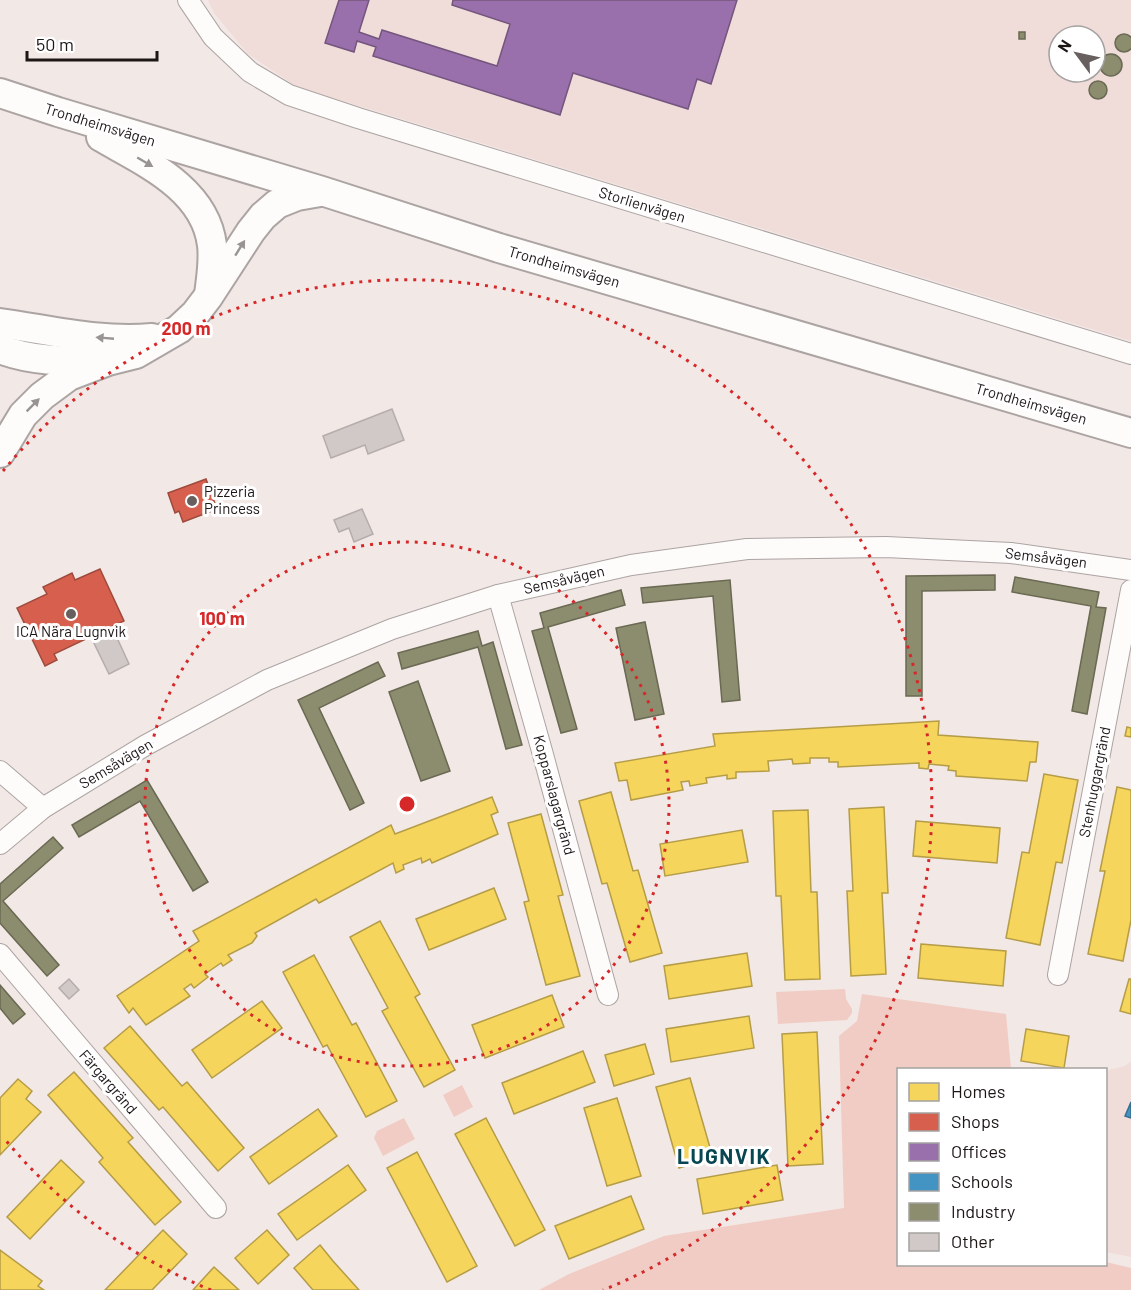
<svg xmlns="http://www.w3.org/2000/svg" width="1131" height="1290" font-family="Barlow,sans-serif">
<rect width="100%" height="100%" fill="#f2e8e6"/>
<g fill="#f0dcd9" fill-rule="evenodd">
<path d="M208 0H1131V341L297 87 248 54 214 13ZM1059 36H1095V72H1059Z"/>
<polygon points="1130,1062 1131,1063 1131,1257 1106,1252 1106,1075 1109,1070 1125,1066"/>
</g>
<g fill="#f1ccc4">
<polygon points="845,989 846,999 852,1009 852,1013 847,1020 778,1024 776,992"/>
<polygon points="862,994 1006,1014 1011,1069 898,1070 898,1264 1106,1264 1106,1262 1131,1268 1131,1290 539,1290 569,1274 664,1236 844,1208 839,1036 857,1021"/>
<polygon points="462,1085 473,1107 454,1117 443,1095"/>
<polygon points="404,1118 415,1139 383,1156 374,1138 377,1131"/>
</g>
<g fill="#f6d55c" stroke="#b59c47" stroke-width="1.5">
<polygon points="939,721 938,735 1038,742 1036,762 1030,762 1027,781 956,776 956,771 948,770 949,766 929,764 928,769 919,768 919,763 838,767 838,762 829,762 829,758 810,758 810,763 793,764 792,759 768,761 769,771 736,772 736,778 727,779 727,775 706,778 707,783 690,786 689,781 681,782 683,790 631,800 627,780 619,781 615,763 715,746 713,734"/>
<polygon points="1127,727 1131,728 1131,737 1125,736"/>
<polygon points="1044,774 1078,780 1062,863 1056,862 1040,945 1006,938 1022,852 1029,853"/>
<polygon points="1117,787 1131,790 1131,920 1123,961 1088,954 1105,871 1100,871"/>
<polygon points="611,792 633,871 638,870 662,953 630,962 607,883 602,884 579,801"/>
<polygon points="492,797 498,812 491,815 498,834 432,863 430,859 422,863 421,858 403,865 404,869 396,873 393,863 319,903 316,899 255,933 257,936 252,943 228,955 232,960 223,966 221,963 205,974 208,977 194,988 191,984 184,989 190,996 146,1025 133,1008 129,1013 117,996 199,941 193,931 391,825 395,834"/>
<polygon points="884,807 888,893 882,893 886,974 851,976 847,891 853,891 849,809"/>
<polygon points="808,810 811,892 817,892 820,979 785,980 781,896 776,896 773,811"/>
<polygon points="541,814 563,895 558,896 580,976 546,985 524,902 529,901 508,823"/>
<polygon points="916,821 1000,828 997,863 913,856"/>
<polygon points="742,830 748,862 665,876 660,844"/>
<polygon points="494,888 506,919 429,950 416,919"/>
<polygon points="380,921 420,994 415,997 455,1070 424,1087 382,1011 388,1008 350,937"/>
<polygon points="921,944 1006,951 1003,986 918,978"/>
<polygon points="747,953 752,986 669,999 664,966"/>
<polygon points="314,955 352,1025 356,1023 397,1101 366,1117 327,1045 323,1047 283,972"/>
<polygon points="1129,979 1131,979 1131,1014 1120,1011"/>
<polygon points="552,995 564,1027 485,1058 472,1025"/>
<polygon points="262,1001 282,1028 212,1078 192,1050"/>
<polygon points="749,1016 754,1048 671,1062 666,1029"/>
<polygon points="130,1026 182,1086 187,1082 244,1148 218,1171 163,1107 159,1110 104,1048"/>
<polygon points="1026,1029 1069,1036 1064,1068 1021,1061"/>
<polygon points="817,1032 823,1164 788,1166 782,1034"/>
<polygon points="645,1044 654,1074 614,1086 605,1055"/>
<polygon points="583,1051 595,1082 514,1114 502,1083"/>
<polygon points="74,1072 133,1138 128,1142 181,1202 155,1225 99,1162 103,1158 48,1095"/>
<polygon points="690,1078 713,1158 679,1168 656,1087"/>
<polygon points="18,1079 32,1091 26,1099 41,1112 0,1155 0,1098"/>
<polygon points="617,1098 641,1176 607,1186 584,1108"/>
<polygon points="318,1109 337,1136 269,1184 250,1157"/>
<polygon points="486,1118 545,1230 515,1246 455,1134"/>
<polygon points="417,1152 477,1266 447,1282 387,1168"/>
<polygon points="61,1160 84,1182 30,1239 7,1217"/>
<polygon points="348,1165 366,1190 297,1240 278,1214"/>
<polygon points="777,1165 783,1200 703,1214 697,1179"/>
<polygon points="631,1196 644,1229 569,1259 555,1226"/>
<polygon points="163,1230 187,1254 152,1290 105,1290"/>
<polygon points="267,1230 289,1255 258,1284 235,1258"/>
<polygon points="320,1245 333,1261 359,1290 313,1290 294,1268"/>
<polygon points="0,1250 42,1281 38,1286 44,1290 0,1290"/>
<polygon points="214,1267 239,1290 193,1290"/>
</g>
<g fill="#d6604d" stroke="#9e4a3c" stroke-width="1.5">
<polygon points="206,479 217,509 183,522 179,511 175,513 168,493"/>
<polygon points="100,569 124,621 54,654 57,660 45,666 17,608 47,594 43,587 72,573 75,580"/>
</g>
<polygon fill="#9970ab" stroke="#74557e" stroke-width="1.5" points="339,0 369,0 359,32 379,39 382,30 497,66 510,24 452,5 453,0 737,0 711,84 697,79 688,109 573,73 560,115 373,56 376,47 357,41 354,52 325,43"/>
<polygon fill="#4393c3" stroke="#376e8f" stroke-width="1.5" points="1131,1102 1131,1118 1125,1116"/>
<g fill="#8c8c6e" stroke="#6a6953" stroke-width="1.5">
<rect x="1019" y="32" width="6" height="7"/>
<circle cx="1124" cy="43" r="9"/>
<circle cx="1111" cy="65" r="11"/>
<circle cx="1098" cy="90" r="9"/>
<polygon points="995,575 995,590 922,591 922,696 906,696 906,576"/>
<polygon points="1015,577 1099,592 1096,607 1106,608 1087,714 1072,711 1091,606 1012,592"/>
<polygon points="730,580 740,700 722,702 713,596 643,603 641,588"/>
<polygon points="621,590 625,605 548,627 577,729 561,733 532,631 544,628 540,613"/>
<polygon points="645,622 664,714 635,720 616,628"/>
<polygon points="478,631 482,646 493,642 522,745 506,749 478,647 402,669 398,653"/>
<polygon points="378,662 385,676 319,708 364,803 350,810 298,700"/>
<polygon points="418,681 450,771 421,781 389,692"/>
<polygon points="147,780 208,882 193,891 140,801 79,837 72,825"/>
<polygon points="53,837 63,848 3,901 59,965 47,976 0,923 0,884"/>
<polygon points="0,985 25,1014 13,1024 0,1008"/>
</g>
<g fill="#d1c9c7" stroke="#b5adac" stroke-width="1.5">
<polygon points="392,409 404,440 368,454 365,445 331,458 323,436"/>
<polygon points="362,509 373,534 354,542 349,528 339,532 334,520"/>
<polygon points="112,627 129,664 109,674 91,637"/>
<polygon points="69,979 79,990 69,999 59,988"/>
</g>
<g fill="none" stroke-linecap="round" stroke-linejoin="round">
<defs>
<g id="street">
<polyline points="188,0 213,37 250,72 289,95 358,118 1131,354"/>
<polyline points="498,595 542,751 608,995"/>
<polyline points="0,771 43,808"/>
<polyline points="0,844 43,808 146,745 267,680 392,629 498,595 631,565 747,549 886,547 1011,553 1131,570"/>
<polyline points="0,954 216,1208"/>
<polyline points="1058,975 1131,590"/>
</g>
<g id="secondary">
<polyline points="0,93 58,112 322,191 499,248 1131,433"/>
<path d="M101 137C144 162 205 188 212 245 214 262 211 278 209 295"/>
<path d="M0 323C50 330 101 343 152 338"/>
<path d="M0 349C30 361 65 361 97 361"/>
<polyline points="0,453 23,415 42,396 69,376 108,361 136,354 179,329 195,314 208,297 251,231 263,216 277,204 297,196 320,192"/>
</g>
</defs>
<use href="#street" stroke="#aca4a3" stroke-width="22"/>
<use href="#secondary" stroke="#aca4a3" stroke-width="32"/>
<use href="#street" stroke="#fdfcfb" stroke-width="20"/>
<use href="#secondary" stroke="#fdfcfb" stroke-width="28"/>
</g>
<defs><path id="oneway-solid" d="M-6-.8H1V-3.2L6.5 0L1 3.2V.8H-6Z" transform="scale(1.5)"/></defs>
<g fill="#989494">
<use href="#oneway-solid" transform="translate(145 162) rotate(30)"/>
<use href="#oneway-solid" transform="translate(240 248) rotate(-58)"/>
<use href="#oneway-solid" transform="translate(105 338) rotate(-175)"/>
<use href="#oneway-solid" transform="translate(33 405) rotate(-45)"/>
</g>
<g fill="none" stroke="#d62828" stroke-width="3" stroke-dasharray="3 6">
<circle cx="407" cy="804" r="262"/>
<path d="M211 1290A524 524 0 0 1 3 1137M3 471A524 524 0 1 1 603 1290"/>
</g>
<g fill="#67605e" stroke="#fff" stroke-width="2">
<circle cx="192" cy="501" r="6"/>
<circle cx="71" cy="614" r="6"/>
</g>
<g text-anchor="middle" stroke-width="6" stroke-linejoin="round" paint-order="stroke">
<g font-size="15" fill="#1c1615" stroke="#fff">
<text transform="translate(100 125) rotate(17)" y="5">Trondheimsvägen</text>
<text transform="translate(642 205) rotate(17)" y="5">Storlienvägen</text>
<text transform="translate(564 267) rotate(16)" y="5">Trondheimsvägen</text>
<text transform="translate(1031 404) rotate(16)" y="5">Trondheimsvägen</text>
<text transform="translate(1046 558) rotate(7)" y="5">Semsåvägen</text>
<text transform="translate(564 580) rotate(-13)" y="5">Semsåvägen</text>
<text transform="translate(116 764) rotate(-31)" y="5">Semsåvägen</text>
<text transform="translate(1095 782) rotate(-79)" y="5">Stenhuggargränd</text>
<text transform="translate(554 795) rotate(75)" y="5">Kopparslagargränd</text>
<text transform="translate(108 1082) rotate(49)" y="5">Färgargränd</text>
</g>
<g font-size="15" fill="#1c1615" stroke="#fff" text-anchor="start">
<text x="204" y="497">Pizzeria<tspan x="204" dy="17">Princess</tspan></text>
<text x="71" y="637" text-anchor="middle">ICA Nära Lugnvik</text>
</g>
<g font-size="21" font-weight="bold" letter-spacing="1.5" fill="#084651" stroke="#fff">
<text x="724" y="1164">LUGNVIK</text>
</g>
</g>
<circle cx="407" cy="804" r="9" fill="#d62828" stroke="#fff" stroke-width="3"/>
<g font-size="18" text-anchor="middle" font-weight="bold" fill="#d62828" stroke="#fff" stroke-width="6" stroke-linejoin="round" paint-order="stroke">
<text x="186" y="335">200 m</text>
<text x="222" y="625">100 m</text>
</g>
<rect x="897" y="1068" width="210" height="198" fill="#ffffff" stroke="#a4a2a1" stroke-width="1.5"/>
<rect x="909" y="1083" width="30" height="18" fill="#f6d55c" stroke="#a4a2a1" stroke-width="1.5"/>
<text x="951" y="1098" font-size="18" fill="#1c1615">Homes</text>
<rect x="909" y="1113" width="30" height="18" fill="#d6604d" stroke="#a4a2a1" stroke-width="1.5"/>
<text x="951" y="1128" font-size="18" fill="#1c1615">Shops</text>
<rect x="909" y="1143" width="30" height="18" fill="#9970ab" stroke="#a4a2a1" stroke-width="1.5"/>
<text x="951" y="1158" font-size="18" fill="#1c1615">Offices</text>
<rect x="909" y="1173" width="30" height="18" fill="#4393c3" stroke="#a4a2a1" stroke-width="1.5"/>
<text x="951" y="1188" font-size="18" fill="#1c1615">Schools</text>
<rect x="909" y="1203" width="30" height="18" fill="#8c8c6e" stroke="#a4a2a1" stroke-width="1.5"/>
<text x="951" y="1218" font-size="18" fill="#1c1615">Industry</text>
<rect x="909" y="1233" width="30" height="18" fill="#d1c9c7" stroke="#a4a2a1" stroke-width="1.5"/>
<text x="951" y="1248" font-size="18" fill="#1c1615">Other</text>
<g transform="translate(1077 54) rotate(303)"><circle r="28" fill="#ffffff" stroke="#a4a2a1" stroke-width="1.5"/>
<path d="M0-4.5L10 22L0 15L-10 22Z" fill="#67605e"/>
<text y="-9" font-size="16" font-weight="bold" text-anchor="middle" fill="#1c1615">N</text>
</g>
<path d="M27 51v9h130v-9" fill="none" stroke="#1c1615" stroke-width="3"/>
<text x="36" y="51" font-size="18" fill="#1c1615" stroke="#ffffff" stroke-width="4.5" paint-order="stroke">50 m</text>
</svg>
